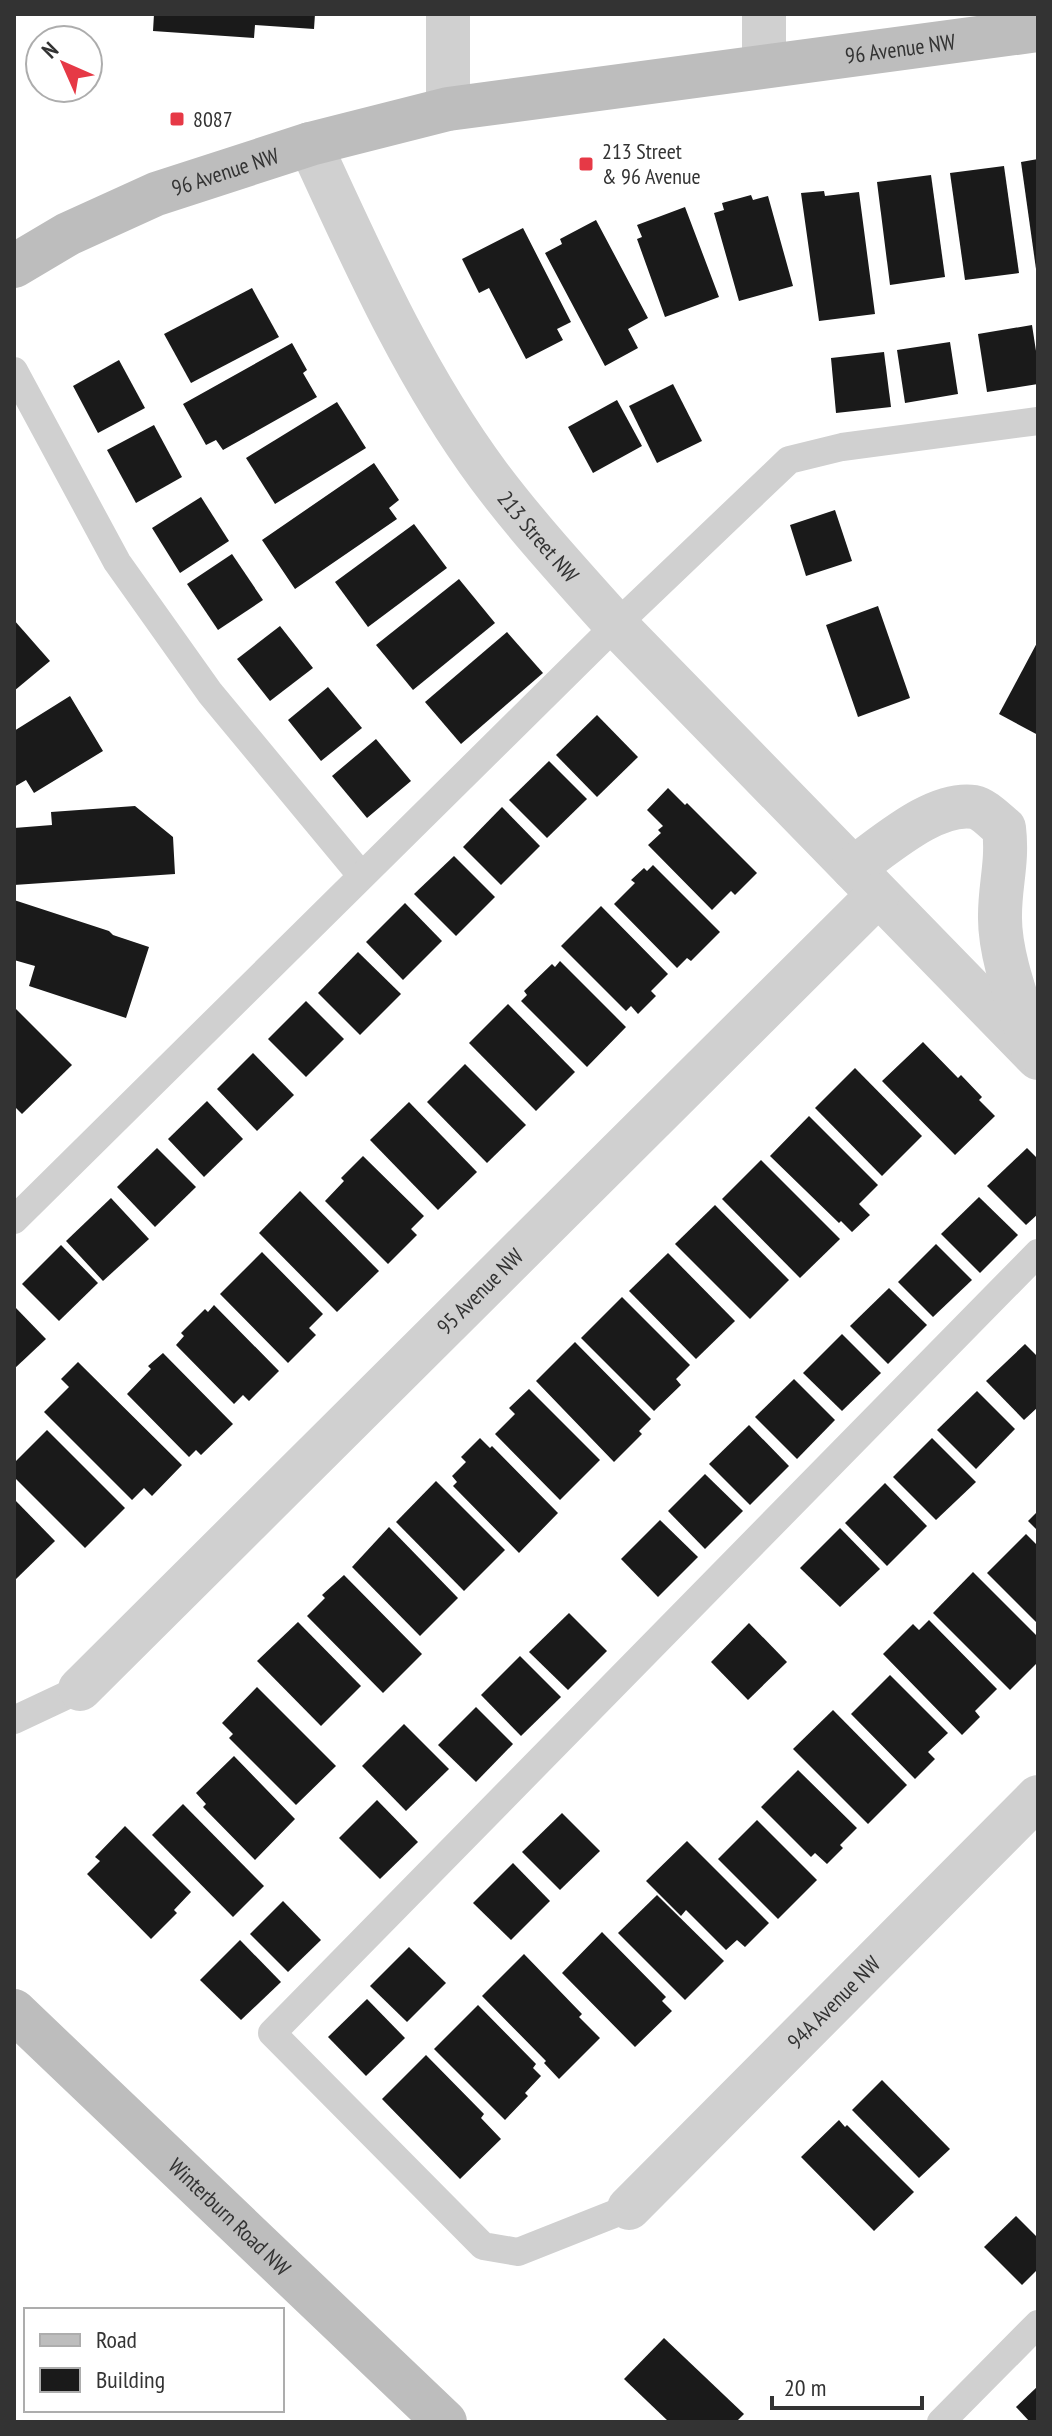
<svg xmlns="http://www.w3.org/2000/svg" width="1052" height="2436" font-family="'PT Sans Narrow',sans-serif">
<rect width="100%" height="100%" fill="#fff"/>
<g fill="#1a1a1a">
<polygon points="154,14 315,14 314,29 255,25 254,38 153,31"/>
<polygon points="1038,159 1038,269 1036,269 1021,162"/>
<polygon points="1004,166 1019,273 965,280 950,173"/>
<polygon points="931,175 945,277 890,285 877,182"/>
<polygon points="824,191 825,196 859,192 875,314 819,321 801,193"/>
<polygon points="751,195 753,200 768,196 793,286 739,301 714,213 724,210 722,203"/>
<polygon points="685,207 719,297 665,317 637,239 642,237 637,225"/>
<polygon points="596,220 648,318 628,329 638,348 605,366 545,253 562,244 560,239"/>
<polygon points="523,228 571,322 557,329 563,340 526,359 489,288 479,293 462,259"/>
<polygon points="252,288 279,337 191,383 164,334"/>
<polygon points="1032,325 1038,364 1038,384 987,392 978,334"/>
<polygon points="950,342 958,394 905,403 897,350"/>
<polygon points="292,343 307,370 303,373 317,397 223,450 216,440 206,445 183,404"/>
<polygon points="884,352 891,407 836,413 831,358"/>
<polygon points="119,360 145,408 98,433 73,386"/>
<polygon points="673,384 702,441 657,463 629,406"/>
<polygon points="617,400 642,446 593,473 568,427"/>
<polygon points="337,402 366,448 275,504 246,458"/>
<polygon points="154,425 182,477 136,503 107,450"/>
<polygon points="374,463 399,500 389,508 397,519 295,589 262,540"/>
<polygon points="201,497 229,541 180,573 152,528"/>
<polygon points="835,510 852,561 806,576 790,525"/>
<polygon points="414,524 447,568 368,627 335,582"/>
<polygon points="232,554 263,600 218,630 187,584"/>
<polygon points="459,579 495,623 413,690 376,645"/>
<polygon points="878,606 910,698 858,717 826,625"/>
<polygon points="14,620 50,661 14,691"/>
<polygon points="280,626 313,668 270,701 237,659"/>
<polygon points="507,632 543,673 461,744 425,702"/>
<polygon points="1038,641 1038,735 999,714"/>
<polygon points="328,687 362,728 321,761 288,720"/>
<polygon points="70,696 103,751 34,793 26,780 14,787 14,731"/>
<polygon points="597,715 638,757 597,797 556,755"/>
<polygon points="376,739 411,781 367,818 332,776"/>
<polygon points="549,761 587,799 547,838 509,800"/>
<polygon points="668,788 685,805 687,803 757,873 735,895 731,891 712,910 648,845 661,833 658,830 663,826 647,810"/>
<polygon points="135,806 173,837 175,874 14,885 14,828 52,825 51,812"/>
<polygon points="502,807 540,846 501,885 463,847"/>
<polygon points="454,856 495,897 456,936 414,894"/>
<polygon points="653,865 720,932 691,961 687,958 677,968 614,904 635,883 631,880 644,868 647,871"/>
<polygon points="14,900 109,931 113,935 149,947 126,1018 29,986 35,966 14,960"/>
<polygon points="405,903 442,941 403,980 366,942"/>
<polygon points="601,906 668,974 651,991 656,996 638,1014 631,1006 626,1011 561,946"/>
<polygon points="358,952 401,994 360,1035 318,993"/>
<polygon points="560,961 626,1027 587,1067 521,1001 527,995 524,991 552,964 555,967"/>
<polygon points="306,1001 344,1039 306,1077 268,1039"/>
<polygon points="508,1004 575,1072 536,1111 469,1043"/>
<polygon points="14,1007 72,1065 22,1114 14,1106"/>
<polygon points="923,1042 958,1078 961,1075 982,1097 979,1100 995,1116 955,1155 882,1081"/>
<polygon points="253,1053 294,1095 257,1131 217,1089"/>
<polygon points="465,1064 526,1125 487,1163 427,1102"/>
<polygon points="855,1068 922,1136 882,1176 815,1108"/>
<polygon points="207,1101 243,1139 204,1177 168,1139"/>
<polygon points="409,1102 477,1172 438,1210 370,1140"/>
<polygon points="809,1116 878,1185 859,1204 870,1215 852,1232 841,1221 839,1223 770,1156"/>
<polygon points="157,1148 196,1187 155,1227 117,1187"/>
<polygon points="1027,1148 1038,1159 1038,1214 1026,1225 987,1186"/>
<polygon points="363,1156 424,1216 411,1229 417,1235 388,1264 325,1201 344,1181 341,1178"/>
<polygon points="761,1160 840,1239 800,1278 722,1199"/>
<polygon points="300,1191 379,1271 337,1312 259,1233"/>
<polygon points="979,1197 1018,1235 980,1273 941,1234"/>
<polygon points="111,1198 149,1239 103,1281 66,1241"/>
<polygon points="715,1205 789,1280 750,1319 675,1244"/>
<polygon points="936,1244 972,1280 933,1317 898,1282"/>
<polygon points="61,1245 98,1283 59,1321 22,1284"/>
<polygon points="262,1252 323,1314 309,1328 316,1335 288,1363 220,1294"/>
<polygon points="668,1253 735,1321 696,1359 629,1291"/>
<polygon points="889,1288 927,1325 888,1364 850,1326"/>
<polygon points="622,1297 690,1365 676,1379 681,1385 654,1411 581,1338"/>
<polygon points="214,1305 279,1371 249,1401 243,1395 234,1404 176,1345 184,1336 181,1333 205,1309 208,1312"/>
<polygon points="14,1306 46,1339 14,1369"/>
<polygon points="842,1334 881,1373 842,1411 803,1373"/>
<polygon points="575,1342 651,1419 639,1431 642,1434 614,1462 536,1381"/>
<polygon points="1025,1344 1038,1357 1038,1407 1024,1420 986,1381"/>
<polygon points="163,1353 233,1424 201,1455 196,1450 189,1457 127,1394 151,1369 148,1366"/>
<polygon points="78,1362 182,1465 152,1496 144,1488 132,1500 44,1412 69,1387 61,1379"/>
<polygon points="794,1379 835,1420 797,1459 755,1417"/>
<polygon points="529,1389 600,1460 560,1500 495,1434 515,1414 509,1408"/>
<polygon points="977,1391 1015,1429 976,1469 937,1430"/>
<polygon points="749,1425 789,1466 750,1505 709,1464"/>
<polygon points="47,1430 125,1508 85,1548 14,1477 14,1463"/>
<polygon points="480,1438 490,1448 492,1446 558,1513 519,1553 453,1486 457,1482 452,1476 466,1462 461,1457"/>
<polygon points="932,1438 976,1482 936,1520 893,1477"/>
<polygon points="705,1474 743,1511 705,1549 668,1511"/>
<polygon points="436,1481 505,1550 464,1591 396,1522"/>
<polygon points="885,1483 927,1526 887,1566 845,1523"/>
<polygon points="14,1499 55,1541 14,1581"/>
<polygon points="1038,1511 1038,1531 1028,1521"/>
<polygon points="660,1520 698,1557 658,1597 621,1559"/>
<polygon points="389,1527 458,1598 420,1636 352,1567"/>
<polygon points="840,1528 880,1569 840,1607 800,1568"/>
<polygon points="1026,1534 1038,1546 1038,1624 987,1573"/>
<polygon points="973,1572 1038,1637 1038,1662 1010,1690 933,1613"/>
<polygon points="344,1575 422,1654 383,1693 307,1616 325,1598 322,1595"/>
<polygon points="569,1613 607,1651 568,1690 529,1652"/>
<polygon points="929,1620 997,1689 975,1711 980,1717 962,1735 883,1654 913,1624 919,1630"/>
<polygon points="298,1622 361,1686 321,1726 257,1661"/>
<polygon points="749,1623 787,1662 748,1700 711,1662"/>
<polygon points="520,1656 561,1697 521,1736 481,1695"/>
<polygon points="890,1675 948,1733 928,1752 935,1759 915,1779 851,1714"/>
<polygon points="257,1687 336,1766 296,1805 229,1738 233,1734 222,1723"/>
<polygon points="476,1707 513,1744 476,1782 438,1745"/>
<polygon points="833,1710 907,1785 868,1824 793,1749"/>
<polygon points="404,1724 449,1769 406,1811 362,1766"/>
<polygon points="234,1756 295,1819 255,1860 203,1807 206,1804 196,1793"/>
<polygon points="798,1770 857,1828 840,1845 843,1848 827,1864 815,1853 811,1857 761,1807"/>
<polygon points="377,1800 418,1842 380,1879 339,1838"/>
<polygon points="183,1804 264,1886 233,1917 152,1835"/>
<polygon points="562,1813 600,1851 560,1890 522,1852"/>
<polygon points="757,1820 817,1880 778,1919 718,1859"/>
<polygon points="125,1826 191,1892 174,1910 177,1913 151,1939 87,1874 100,1861 95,1857"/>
<polygon points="687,1841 769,1923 745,1947 737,1940 726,1950 686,1910 681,1916 646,1881"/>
<polygon points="513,1863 550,1901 511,1940 473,1903"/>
<polygon points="657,1895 724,1961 685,2000 618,1933"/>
<polygon points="283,1901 321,1940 288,1972 250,1934"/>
<polygon points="602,1932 666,1997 662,2001 672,2011 635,2047 562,1973"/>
<polygon points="240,1940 281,1982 241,2020 200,1980"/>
<polygon points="409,1947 446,1983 407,2022 370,1986"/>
<polygon points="524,1954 582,2014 579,2017 600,2038 559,2079 544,2063 546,2061 482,1996"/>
<polygon points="367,1999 405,2038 366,2076 328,2037"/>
<polygon points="478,2005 536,2064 533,2068 541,2076 525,2093 528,2096 505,2120 434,2049"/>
<polygon points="426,2055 484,2114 481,2118 501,2139 460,2179 382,2099"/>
<polygon points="882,2080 950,2149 919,2178 852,2110"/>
<polygon points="839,2120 845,2127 847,2125 914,2192 874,2231 801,2157"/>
<polygon points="1016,2216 1038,2238 1038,2269 1022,2285 984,2247"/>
<polygon points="664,2338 744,2414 736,2422 669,2422 624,2379"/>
<polygon points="1038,2386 1038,2422 1030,2422 1016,2407"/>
</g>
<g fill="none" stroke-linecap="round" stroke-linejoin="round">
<g stroke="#d0d0d0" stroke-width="28">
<polyline points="14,371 117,562 210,693 361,875"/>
<polyline points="14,1220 616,625 789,460 842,447 1038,421"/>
<polyline points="14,1720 80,1689"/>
<polyline points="629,2208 518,2252 483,2246 272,2033 1038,1253"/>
<polyline points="941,2422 1038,2324"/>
</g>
<g stroke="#d0d0d0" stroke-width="44">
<polyline points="448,14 448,109"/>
<polyline points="764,66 764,14"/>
<path id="s1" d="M310 144C362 257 414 375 489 476 528 528 573 577 616 625L1038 1058"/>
<path d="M853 868C885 846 934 801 974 807 984 809 996 822 1004 828 1008 862 1000 884 1000 915 999 957 1021 1010 1033 1049"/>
<path id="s2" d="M80 1689 878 895"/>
<path id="s3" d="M629 2208 1038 1797"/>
</g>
<g stroke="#bdbdbd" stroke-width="44">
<path id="s4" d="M14 266 68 234 156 194 310 144 448 109 1038 30"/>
<path id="s5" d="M14 2011 445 2422"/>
</g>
</g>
<g fill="#e63946" stroke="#fff" stroke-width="3">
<rect x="169" y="111" width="16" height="16" rx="4"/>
<rect x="578" y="156" width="16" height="16" rx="4"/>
</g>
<g text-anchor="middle" stroke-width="8" stroke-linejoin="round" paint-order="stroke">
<g font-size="22" fill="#333" stroke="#fff">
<text dy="8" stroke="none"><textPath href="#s4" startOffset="920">96 Avenue NW</textPath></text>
<text dy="8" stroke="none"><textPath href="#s4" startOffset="232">96 Avenue NW</textPath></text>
<text dy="8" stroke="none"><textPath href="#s1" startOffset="456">213 Street NW</textPath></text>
<text dy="8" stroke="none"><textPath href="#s2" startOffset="564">95 Avenue NW</textPath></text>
<text dy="8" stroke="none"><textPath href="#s3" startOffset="290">94A Avenue NW</textPath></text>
<text dy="8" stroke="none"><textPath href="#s5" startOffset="298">Winterburn Road NW</textPath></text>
</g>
<g font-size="22" fill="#333" stroke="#fff" text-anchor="start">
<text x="193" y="127">8087</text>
<text x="602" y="159">213 Street<tspan x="602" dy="25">&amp; 96 Avenue</tspan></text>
</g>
</g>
<rect width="1052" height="2436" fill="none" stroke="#333333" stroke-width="32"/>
<rect x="24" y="2308" width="260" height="104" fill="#ffffff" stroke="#adadad" stroke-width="2"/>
<rect x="40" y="2334" width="40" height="12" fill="#bdbdbd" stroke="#adadad" stroke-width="2"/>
<text x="96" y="2348" font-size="24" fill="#333333">Road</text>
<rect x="40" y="2368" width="40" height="24" fill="#1a1a1a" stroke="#adadad" stroke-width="2"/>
<text x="96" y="2388" font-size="24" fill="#333333">Building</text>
<g transform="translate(64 64) rotate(315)"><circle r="38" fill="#ffffff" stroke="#adadad" stroke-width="2"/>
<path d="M0-6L14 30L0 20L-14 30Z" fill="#e63946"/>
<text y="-12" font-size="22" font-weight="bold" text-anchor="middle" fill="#333333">N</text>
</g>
<path d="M772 2396v12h150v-12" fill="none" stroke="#333333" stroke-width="4"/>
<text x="784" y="2396" font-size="24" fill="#333333" stroke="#ffffff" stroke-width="6" paint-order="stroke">20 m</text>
</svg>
